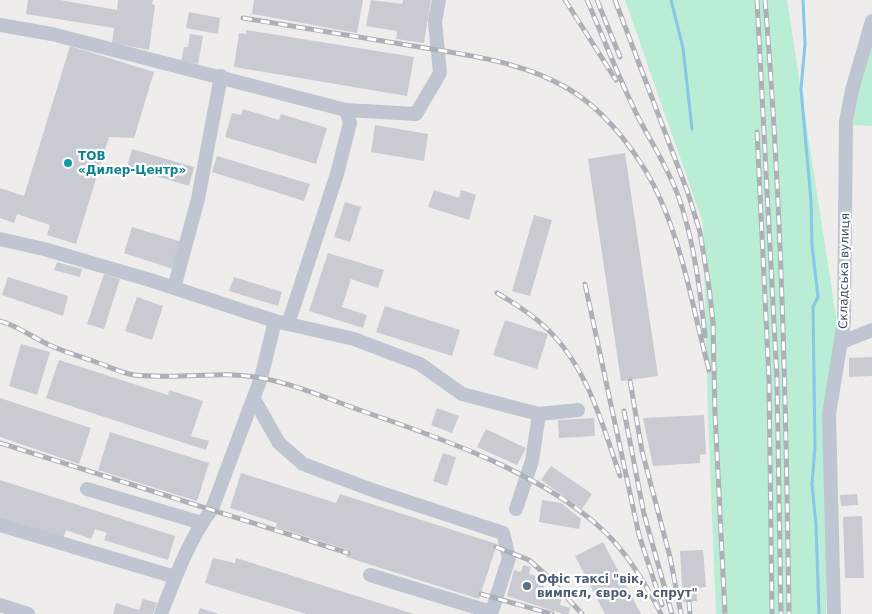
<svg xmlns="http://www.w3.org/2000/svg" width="872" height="614" font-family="'DejaVu Sans',sans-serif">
<rect width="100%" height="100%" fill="#efecec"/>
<g fill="#b9edd5">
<polygon points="625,0 787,0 840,342 828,414 826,614 716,614 708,414 703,223"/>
<polygon points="872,34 872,126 851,125 851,119"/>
</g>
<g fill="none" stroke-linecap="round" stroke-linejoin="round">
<g stroke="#86c7ea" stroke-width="3">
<polyline points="671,0 683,48 692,129"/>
<polyline points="803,0 805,44 801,89 811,201 812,245 818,297 813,307 815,447 812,484 816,525 819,614"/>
</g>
</g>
<g fill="#c9cad2">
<polygon points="28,0 60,0 117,10 118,0 153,0 152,4 155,5 149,50 112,43 114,28 26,14"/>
<polygon points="254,0 363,0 357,33 252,14"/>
<polygon points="371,0 402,4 403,0 431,0 424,43 396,39 397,31 366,26"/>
<polygon points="189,12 220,18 218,34 186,28"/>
<polygon points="246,30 414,57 407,96 234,67 239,33 246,34"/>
<polygon points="190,34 203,36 198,64 181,61 184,47 188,47"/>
<polygon points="70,46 154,72 134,138 109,137 76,244 47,235 50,225 17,214 14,223 0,218 0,188 24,196"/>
<polygon points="243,109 279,120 281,114 327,128 316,164 225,137 232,113 241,115"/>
<polygon points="375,125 428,134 424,161 371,152"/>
<polygon points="132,149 194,167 189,186 127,167"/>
<polygon points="625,153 658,376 621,381 588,159"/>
<polygon points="217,156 310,184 304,201 212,172"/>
<polygon points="434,190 459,198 461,190 476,195 469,220 428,207"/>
<polygon points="345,202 361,207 350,242 334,237"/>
<polygon points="534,215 552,220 530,296 512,291"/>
<polygon points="132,227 182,242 173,269 124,253"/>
<polygon points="328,253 384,270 378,288 351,279 342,307 367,315 363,328 309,311"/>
<polygon points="57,262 82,269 80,277 54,270"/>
<polygon points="104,274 120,279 104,329 87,324"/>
<polygon points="8,277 68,296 63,316 2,295"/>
<polygon points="234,277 282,292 278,306 229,291"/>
<polygon points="137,297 163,306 152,340 125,331"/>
<polygon points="385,306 460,330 452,356 376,332"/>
<polygon points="505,320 548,334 537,369 493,355"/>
<polygon points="21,344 50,352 37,395 9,386"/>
<polygon points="872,357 872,376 849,377 849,358"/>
<polygon points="59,360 168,395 169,390 203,401 191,436 209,441 206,450 46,398"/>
<polygon points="0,398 91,428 79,464 0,437"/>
<polygon points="437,408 459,416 452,433 431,425"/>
<polygon points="704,415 706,454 700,455 700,463 653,466 643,418"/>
<polygon points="594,418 595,436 559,438 558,420"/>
<polygon points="486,429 526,448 517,465 477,447"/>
<polygon points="110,432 209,463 197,501 98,470"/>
<polygon points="443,453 456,457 447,486 433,481"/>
<polygon points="551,466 592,494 582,509 541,480"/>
<polygon points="241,473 336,503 340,494 497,544 479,599 346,557 349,550 276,527 277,523 230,508"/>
<polygon points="0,480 175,536 168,560 104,540 107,533 95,529 91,539 66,530 63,539 0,519"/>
<polygon points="857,494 858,505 841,506 840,495"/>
<polygon points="542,500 561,503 581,519 579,529 539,522"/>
<polygon points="862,516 864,578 845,578 843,517"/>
<polygon points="603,542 641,614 605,614 575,556"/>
<polygon points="703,550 706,587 696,588 697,601 683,602 680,551"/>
<polygon points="213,558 235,563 236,558 414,614 306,614 205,583"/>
<polygon points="523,565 531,567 529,574 546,579 542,591 562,597 560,605 570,608 569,614 563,614 507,596 514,570 521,572"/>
<polygon points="143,599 157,603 153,614 113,614 116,603 139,610"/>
<polygon points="200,608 219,614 198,614"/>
</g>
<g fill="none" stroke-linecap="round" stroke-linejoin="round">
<g stroke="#bfc6d2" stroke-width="14">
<polyline points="0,25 52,34 346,110 350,123 337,174 288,324"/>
<polyline points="346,110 416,114 440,73 435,21 439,0"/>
<polyline points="0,239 44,249 150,280 275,321 354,339 420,364 462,394 539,414 578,410"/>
<polyline points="174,288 198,199 221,76"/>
<polyline points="842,342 872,330"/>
<polyline points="254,399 279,443 303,464 375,491 503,533 509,558 491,614"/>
<polyline points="87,489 202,523"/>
<polyline points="516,509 532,461 539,414"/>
<polyline points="0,525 175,577"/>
<polyline points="370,575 491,612"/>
<polyline points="0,605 28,614"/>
<path d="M161 614C175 578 189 539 212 509L261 378 275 321"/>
<polyline points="834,614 829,414 844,322 846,121 852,90 872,21"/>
</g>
<defs>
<g id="rail">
<polyline points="565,0 616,80"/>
<path d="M587 0C604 39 620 81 639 119 653 145 669 170 679 198 694 242 700 289 705 336"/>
<polyline points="597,0 620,57"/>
<polyline points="615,0 688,193 700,232 709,287 713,322 715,413 725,614"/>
<polyline points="757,0 777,380 781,614"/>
<path d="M765 0C782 204 786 409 789 614"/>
<path d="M243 18C297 27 352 36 407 45 460 54 519 60 567 88 607 111 644 160 662 203 685 256 694 314 709 370"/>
<polyline points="757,132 769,380 772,614"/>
<polyline points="585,284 639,535 662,605"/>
<path d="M497 293C514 303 530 313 544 326 587 365 602 423 620 476"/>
<path d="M0 321C17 326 31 336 47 344 62 351 78 356 93 361 105 365 117 371 129 374 137 376 146 376 155 376 190 378 226 371 261 378 296 384 335 402 368 413 446 440 546 475 606 533 629 556 647 586 661 614"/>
<polyline points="630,381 642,451 670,557 681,614"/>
<polyline points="624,411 644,514 672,614"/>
<polyline points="0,443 348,553"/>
<polyline points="496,547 529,560 545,574 582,614"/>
<polyline points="481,594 552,614"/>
<polyline points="689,602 690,614"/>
</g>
</defs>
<use href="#rail" stroke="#aeb0b7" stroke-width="5"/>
<use href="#rail" stroke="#fff" stroke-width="3" stroke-dasharray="9" stroke-linecap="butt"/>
</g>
<circle fill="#0f9aa8" stroke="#fff" stroke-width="2" cx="68" cy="163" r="5"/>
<circle fill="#5c6f8a" stroke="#fff" stroke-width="2" cx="527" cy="586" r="5"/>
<g text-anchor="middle" stroke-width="4.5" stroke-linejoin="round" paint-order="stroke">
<g font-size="12" font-weight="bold" fill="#0d838f" stroke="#fff" text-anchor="start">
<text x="78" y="160">ТОВ<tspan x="78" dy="14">«Дилер-Центр»</tspan></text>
</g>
<g font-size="12" fill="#454c59" stroke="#fff">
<text transform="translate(844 271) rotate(-89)" y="4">Складська вулиця</text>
</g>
<g font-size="12" font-weight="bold" fill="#4e5e75" stroke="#fff" text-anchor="start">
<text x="537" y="583">Офіс таксі "вік,<tspan x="537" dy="14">вимпєл, євро, а, спрут"</tspan></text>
</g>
</g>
</svg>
